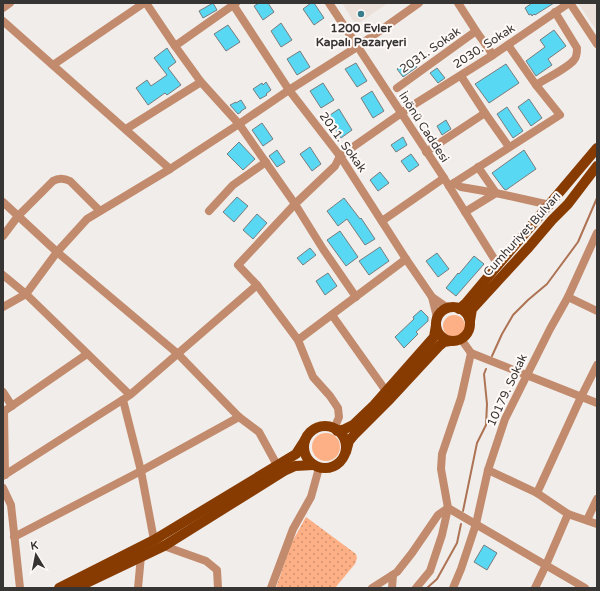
<svg xmlns="http://www.w3.org/2000/svg" width="600" height="591" font-family="'Varela Round',sans-serif">
<defs>
<pattern id="park-dots" width="8" height="8" patternUnits="userSpaceOnUse"><rect width="8" height="8" fill="#fdb086"/><path d="M2 2h.1M6 6h.1" fill="none" stroke="#ce906e" stroke-width="1.8" stroke-linecap="round"/></pattern>
</defs>
<rect width="100%" height="100%" fill="#f1edea"/>
<g fill="#ece0da">
<polygon points="342,3 388,3 356,25"/>
<polygon points="578,3 597,3 597,31"/>
</g>
<g fill="#fdb086">
<circle cx="454" cy="326" r="11"/>
<circle cx="326" cy="447" r="14"/>
</g>
<polygon fill="url(#park-dots)" points="306,517 356,554 357,558 355,564 335,588 276,588 291,544"/>
<g fill="none" stroke-linecap="round" stroke-linejoin="round">
<g stroke="#ad7354" stroke-width="2">
<polyline points="492,356 502,334 513,315 528,300 547,284 578,242 597,198"/>
<polyline points="463,511 477,443 486,425 487,404 484,374 486,369"/>
<polyline points="427,588 437,579 457,543 461,524"/>
</g>
</g>
<g fill="#59d8f3" stroke="#777c7d">
<polygon points="213,3 217,10 203,18 199,11"/>
<polygon points="259,3 268,3 274,12 263,20 254,6"/>
<polygon points="311,3 314,3 324,18 314,25 303,9"/>
<polygon points="532,3 554,3 535,15 534,14 532,16 531,14 529,15 525,8"/>
<polygon points="281,23 292,40 281,47 271,31"/>
<polygon points="228,25 240,42 226,51 214,34"/>
<polygon points="554,30 566,46 548,59 552,65 536,76 526,61 545,47 540,40"/>
<polygon points="167,48 176,62 168,68 181,85 167,95 165,93 148,105 136,88 147,80 151,86 167,75 154,58"/>
<polygon points="300,51 310,67 297,75 287,59"/>
<polygon points="412,59 417,67 403,77 397,69"/>
<polygon points="356,63 367,81 357,87 345,69"/>
<polygon points="506,64 519,83 489,103 475,84"/>
<polygon points="437,68 445,78 438,83 430,73"/>
<polygon points="266,82 271,90 266,94 267,95 260,99 253,89 262,83 263,85"/>
<polygon points="323,83 334,100 321,108 310,91"/>
<polygon points="372,91 384,111 373,118 361,98"/>
<polygon points="529,99 542,118 531,126 518,107"/>
<polygon points="241,100 246,108 241,111 241,112 238,114 230,105 236,102 236,103"/>
<polygon points="507,107 523,131 513,138 497,114"/>
<polygon points="339,109 352,130 341,138 327,117"/>
<polygon points="446,120 451,129 442,135 437,126"/>
<polygon points="262,123 273,139 263,146 252,130"/>
<polygon points="403,137 407,145 396,152 391,145"/>
<polygon points="239,142 255,159 243,170 227,154"/>
<polygon points="310,147 321,164 312,171 300,154"/>
<polygon points="277,150 285,162 277,167 269,156"/>
<polygon points="524,150 536,169 506,190 504,189 492,173"/>
<polygon points="411,154 419,165 409,172 401,161"/>
<polygon points="380,172 389,183 378,191 370,180"/>
<polygon points="237,197 248,206 234,222 223,212"/>
<polygon points="344,198 360,219 361,218 375,239 365,245 347,219 338,226 327,211"/>
<polygon points="257,214 267,223 253,239 243,230"/>
<polygon points="340,231 358,257 346,266 327,240"/>
<polygon points="380,247 389,261 369,275 359,261"/>
<polygon points="310,248 316,255 303,265 297,258"/>
<polygon points="437,253 449,269 438,277 426,261"/>
<polygon points="474,256 484,264 456,296 446,288 458,273 459,274"/>
<polygon points="328,273 337,286 325,295 316,281"/>
<polygon points="421,310 428,317 428,321 416,332 418,334 404,348 395,337 414,319 413,317"/>
<polygon points="484,545 497,553 487,570 474,562"/>
</g>
<g fill="none" stroke-linecap="round" stroke-linejoin="round">
<g stroke="#c28b6d" stroke-width="8">
<polyline points="146,3 175,46"/>
<polyline points="232,3 289,90 340,156 406,259 432,297 436,313 437,320"/>
<polyline points="236,3 175,46 201,82 239,124 295,204 323,249 356,297"/>
<polyline points="329,3 444,178 498,265"/>
<polyline points="458,3 476,31 493,55"/>
<polyline points="570,3 597,44"/>
<polyline points="3,8 10,3"/>
<polyline points="3,21 170,169"/>
<polyline points="53,65 144,3"/>
<polyline points="461,76 485,113 509,147"/>
<path d="M536 85C545 79 568 68 574 60 577 57 577 52 577 48L555 12"/>
<polyline points="397,88 476,31"/>
<polyline points="126,129 201,82"/>
<polyline points="426,152 485,113"/>
<polyline points="454,183 461,187 496,193 550,205"/>
<polyline points="449,186 560,115 536,85 508,45"/>
<polyline points="3,202 57,252 178,354 239,417 259,432 277,465"/>
<polyline points="209,211 233,185 266,162"/>
<polyline points="465,212 496,193 478,167"/>
<polyline points="382,221 444,178"/>
<path d="M3 236 18 216 53 181C58 178 64 178 70 181L100 211"/>
<polyline points="3,275 26,294 130,395 257,285"/>
<polyline points="432,297 445,306 454,308"/>
<polyline points="568,297 597,311"/>
<polyline points="3,307 26,294 57,252 87,219 170,169 239,124 289,90 357,47 419,3"/>
<polyline points="332,315 386,391"/>
<polyline points="461,339 471,353 597,403"/>
<polyline points="298,340 406,259"/>
<polyline points="471,353 461,398 442,454 441,469 448,508 585,588"/>
<polyline points="3,392 12,406"/>
<polyline points="123,400 141,471 154,540 164,546 206,561 217,570 218,588"/>
<polyline points="3,412 87,354"/>
<polyline points="4,412 5,475"/>
<polyline points="334,429 339,417 338,408 330,396 313,377 298,340 257,285 238,265 295,204 335,166 340,156 410,107 493,55 569,3"/>
<polyline points="488,470 537,493 568,514 597,524"/>
<polyline points="3,476 127,397"/>
<polyline points="3,488 11,505 20,588"/>
<polyline points="537,493 581,397 597,365"/>
<polyline points="587,520 597,499"/>
<polyline points="14,537 141,471 239,417"/>
<polyline points="138,588 141,556"/>
<polyline points="271,588 293,529 311,497 319,468"/>
<polyline points="372,588 397,572 412,553 438,515 448,508 442,535 430,571 416,588"/>
<polyline points="392,588 393,575"/>
<polyline points="453,588 461,569 476,524 488,470 505,419 550,329 568,297 597,233"/>
<polyline points="535,588 546,565 568,514"/>
</g>
<g stroke="#873b00" stroke-width="10">
<circle cx="453" cy="324" r="17"/>
<polyline points="459,309 466,303 498,265 597,148"/>
<polyline points="470,321 472,309 529,247 552,220 568,204 597,166"/>
<circle cx="325" cy="447" r="21"/>
<polyline points="337,431 345,429 353,425 374,405 434,337 436,325"/>
<polyline points="346,452 349,441 354,435 388,401 439,346 444,342 450,341"/>
<polyline points="59,588 154,540 296,454 305,440"/>
<polyline points="76,588 164,546 284,471 295,466 313,465"/>
</g>
</g>
<circle fill="#3a7e8d" stroke="#fffaf8" stroke-width="1.5" cx="361" cy="14" r="4"/>
<g text-anchor="middle" stroke-width="4" stroke-linejoin="round" paint-order="stroke">
<g font-size="12" font-weight="bold" fill="#373534" stroke="#fffaf8">
<text x="361" y="32">1200 Evler<tspan x="361" dy="14">Kapalı Pazaryeri</tspan></text>
</g>
<g font-size="12" fill="#373534" stroke="#fffaf8">
<text transform="translate(484 46) rotate(-33)" y="4">2030. Sokak</text>
<text transform="translate(430 50) rotate(-35)" y="4">2031. Sokak</text>
<text transform="translate(424 127) rotate(57)" y="4">İnönü Caddesi</text>
<text transform="translate(343 142) rotate(54)" y="4">2011. Sokak</text>
<text transform="translate(522 234) rotate(-48)" y="4">Cumhuriyet Bulvarı</text>
<text transform="translate(507 390) rotate(-65)" y="4">10179. Sokak</text>
</g>
</g>
<rect width="600" height="591" fill="none" stroke="#373534" stroke-width="8"/>
<g transform="translate(36 555) rotate(350)" stroke="#fffaf8" stroke-width="3" paint-order="stroke">
<path d="M0-3L7 15L0 10L-7 15Z" fill="#373534"/>
<text y="-6" font-size="11" font-weight="bold" text-anchor="middle" fill="#373534">K</text>
</g>
</svg>
